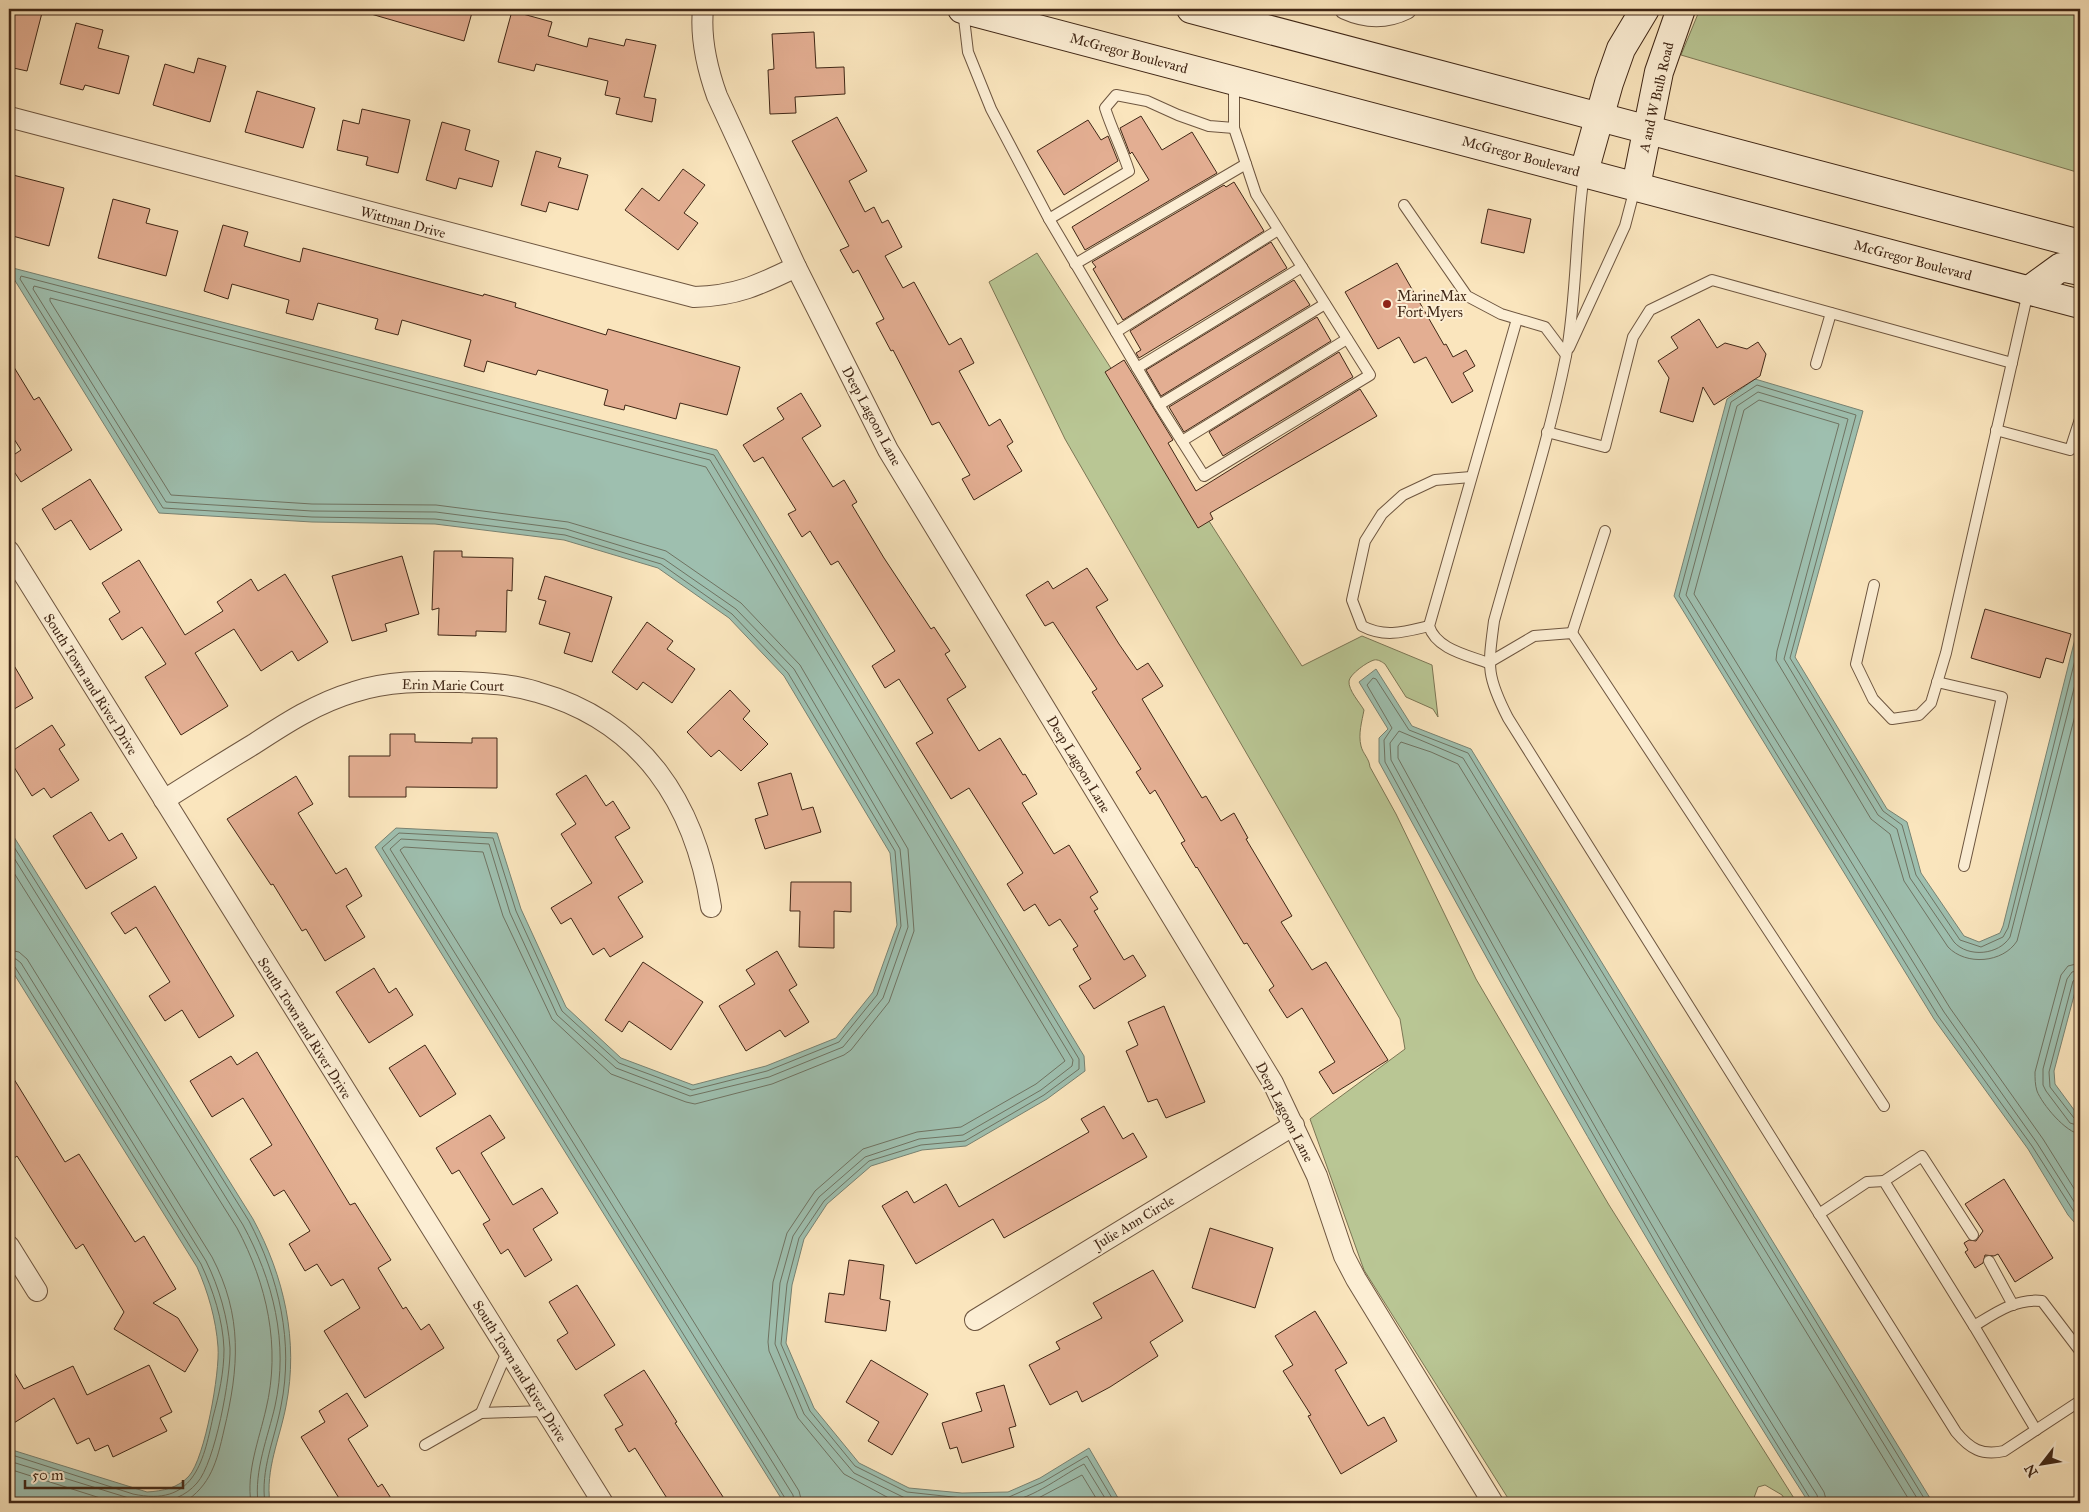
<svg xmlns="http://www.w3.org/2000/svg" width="2089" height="1512" font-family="'IM FELL Great Primer',serif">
<rect width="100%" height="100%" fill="#fae5bd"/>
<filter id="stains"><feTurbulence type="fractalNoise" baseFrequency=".004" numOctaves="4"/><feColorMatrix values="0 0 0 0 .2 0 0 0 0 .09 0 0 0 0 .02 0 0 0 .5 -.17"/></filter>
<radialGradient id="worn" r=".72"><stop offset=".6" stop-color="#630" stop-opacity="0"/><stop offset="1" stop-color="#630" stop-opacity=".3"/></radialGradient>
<g fill="#b9c694" stroke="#7c7655">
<polygon points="1700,9 2080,9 2080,173 1681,55"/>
<path d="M1037 253 1302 666 1362 636 1432 665 1438 717 1433 709 1406 697 1385 664C1382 662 1378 659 1374 660 1367 662 1350 674 1349 681 1348 690 1360 703 1364 710 1362 721 1358 734 1361 746 1363 754 1369 758 1370 767L1396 814 1476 979 1609 1205 1797 1503H1787L1782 1495 1765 1485 1758 1487 1752 1503H1511L1364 1270 1310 1119 1405 1049 1400 1019 1065 439 989 282Z"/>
</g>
<g fill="#9ebfaf" stroke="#788272">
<polygon points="9,267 717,450 1084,1056 1085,1071 1047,1099 966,1146 922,1150 871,1166 827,1204 804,1239 792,1285 786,1343 814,1408 859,1463 909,1488 962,1493 1008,1492 1040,1478 1089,1448 1121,1503 784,1503 375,847 396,828 497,833 521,909 566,1007 621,1058 693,1085 766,1066 836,1038 873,992 897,925 890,853 784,676 729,618 658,568 564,540 435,524 312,522 159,513 9,271"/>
<polygon points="1755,379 1863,411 1795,657 1887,809 1907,822 1921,873 1964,936 1979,942 2000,933 2003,926 2080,619 2080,973 2054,1071 2055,1084 2080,1118 2080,1229 2068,1215 2028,1149 1934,1019 1674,596 1727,399"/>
<path d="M1376 669 1412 726 1471 749 1933 1503H1809C1655 1263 1516 1013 1379 762V738L1388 729 1359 682Z"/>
<path d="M9 829 253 1219C284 1276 299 1341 286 1406 280 1438 265 1470 270 1503H9V1449L147 1492C163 1491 178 1488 189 1476 205 1458 220 1372 218 1347 216 1319 208 1292 197 1267L9 966Z"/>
</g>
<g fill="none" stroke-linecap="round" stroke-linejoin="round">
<g stroke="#6f7362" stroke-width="1">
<polyline points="2080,640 2008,928 2003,937 1981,947 1960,940 1916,875 1902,825 1883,811 1790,658 1856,415 1757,385 1731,402 1679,596 1938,1016 2032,1146 2080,1221"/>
<path d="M2080 665 2010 937C1999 955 1968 958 1954 942L1910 878 1897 829 1878 815 1784 659 1848 419 1758 392 1737 406 1686 595 1944 1012 2037 1143 2080 1211"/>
<path d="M2080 696 2017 941C2003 963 1966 966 1948 947L1904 881 1890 834 1871 819 1776 660 1777 651 1839 424 1759 400 1744 410 1694 594 1950 1008 2043 1139 2080 1198"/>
<path d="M9 839 249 1221C279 1278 294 1342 281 1406 275 1438 260 1470 265 1503"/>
<path d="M9 850 243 1225C273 1280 289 1343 275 1406 268 1437 254 1470 258 1503"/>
<path d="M9 865 237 1228C267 1284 281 1347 266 1409 259 1440 246 1472 251 1503"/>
<path d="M9 950 19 952 27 959 212 1257C243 1316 239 1368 224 1430 217 1461 211 1486 183 1503"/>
<path d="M9 958 16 959 21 963 206 1261C219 1287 228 1318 230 1348 231 1376 215 1463 197 1483 186 1496 170 1502 153 1503"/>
<path d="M2080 963 2068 966 2061 975 2035 1072C2035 1078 2035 1085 2037 1091 2042 1104 2066 1133 2080 1134"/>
<path d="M9 964 15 967 201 1264C213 1290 223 1320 224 1349 224 1372 219 1395 213 1417 203 1464 193 1507 133 1494L9 1454"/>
<polyline points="2080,970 2072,972 2067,979 2043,1069 2043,1085 2046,1091 2070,1123 2080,1126"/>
<polyline points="2080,977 2073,981 2049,1072 2050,1087 2074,1118 2080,1120"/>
<polyline points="9,1461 145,1503"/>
<polyline points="9,1469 116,1503"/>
<polyline points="788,1503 382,848 399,833 493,838 516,911 562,1011 619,1063 692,1090 767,1071 839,1042 877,995 901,926 895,851 788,673 732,614 661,564 565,535 435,519 312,517 163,508 20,279 21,276 714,455 1079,1059 1079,1069 1044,1095 965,1141 921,1145 869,1161 824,1201 799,1238 787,1284 781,1344 810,1411 855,1466 907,1492 962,1498 1009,1497 1043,1482 1087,1456 1115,1503"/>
<polyline points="794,1503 793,1495 390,849 401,839 489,844 510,913 557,1015 616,1068 690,1096 769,1077 843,1047 883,998 908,927 900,849 794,669 736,609 664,559 566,529 436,512 312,511 166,502 33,289 34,286 710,460 1073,1060 1072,1066 1041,1090 963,1135 919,1139 865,1157 819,1197 793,1236 780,1283 775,1344 804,1414 854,1473 905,1498 949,1503"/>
<polyline points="802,1503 799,1491 400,850 404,847 483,852 503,916 552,1019 611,1074 686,1102 695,1104 772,1084 844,1055 851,1050 889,1002 914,931 908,849 800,665 741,603 666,551 568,522 436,505 312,504 171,495 50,301 50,298 706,467 1065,1061 1036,1084 961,1127 917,1132 863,1149 815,1191 787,1233 773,1282 768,1342 769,1351 798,1418 844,1474 898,1503"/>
<path d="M998 1503C1030 1502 1057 1478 1084 1464L1108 1503"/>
<polyline points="1029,1503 1082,1475 1099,1503"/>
<polyline points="1813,1503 1706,1330 1504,980 1385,762 1384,740 1392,728 1367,685 1373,678 1376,679 1409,730 1468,753 1927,1503"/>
<path d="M1819 1503 1817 1495C1664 1257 1527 1008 1391 760L1390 743 1399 731 1463 758 1920 1503"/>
<path d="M1827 1503 1824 1492C1673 1253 1534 1006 1398 758V746L1401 742 1431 752 1458 764 1911 1503"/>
</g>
</g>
<g fill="#e3ae92" stroke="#402716">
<polygon points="12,9 43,9 27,71 9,67 9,21"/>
<polygon points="372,9 473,9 464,41 371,14"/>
<polygon points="512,11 552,22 548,36 587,47 589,38 624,46 626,39 656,45 644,97 656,99 652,122 616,114 620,98 605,95 608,81 536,64 534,71 498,62"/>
<polygon points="76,23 103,30 98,48 129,56 119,94 85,85 83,90 60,84"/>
<polygon points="814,32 816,68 844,67 845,94 795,97 796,113 770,114 768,70 774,69 772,34"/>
<polygon points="198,58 226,66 210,122 153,105 165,64 194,73"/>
<polygon points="257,91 315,108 303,148 245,132"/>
<polygon points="362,109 410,120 398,173 366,165 368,157 337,150 343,120 359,124"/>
<polygon points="1141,116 1162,150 1192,132 1217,173 1085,250 1072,227 1149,180 1132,152 1130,154 1120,128"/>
<polygon points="837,117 867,171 849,181 865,212 874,207 882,223 888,220 902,247 885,256 903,288 914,282 949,345 961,338 974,363 959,371 989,426 1000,419 1013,442 1007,446 1022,471 974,500 962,479 970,475 939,422 932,425 893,350 891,351 876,323 884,319 858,270 853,273 840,250 849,246 792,141"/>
<polygon points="1088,120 1101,140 1108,136 1118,161 1064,195 1037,151"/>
<polygon points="442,122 470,130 465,150 499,161 492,187 459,178 456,189 426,180"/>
<polygon points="536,151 561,158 558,167 588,175 578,210 549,202 546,212 521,205"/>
<polygon points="683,169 705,185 684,213 698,223 678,250 625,210 642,188 659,201"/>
<polygon points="9,174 64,188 49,246 9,235"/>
<polygon points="1234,182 1264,231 1123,320 1093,269 1096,267 1092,262 1224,185 1226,187"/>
<polygon points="113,199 150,209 146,223 178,231 166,276 98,258"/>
<polygon points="1488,209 1531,219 1524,253 1481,243"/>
<polygon points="223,225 248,232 244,246 300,262 303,248 483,296 484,294 516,303 515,307 606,335 608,329 740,367 727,415 680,403 676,419 625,405 624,410 604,405 608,390 538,370 536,375 487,361 484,372 464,366 471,340 402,320 398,335 375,329 378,319 318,303 313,320 286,313 289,300 232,284 228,299 204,291"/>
<polygon points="1271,242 1287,268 1139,358 1136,353 1141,350 1130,331"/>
<polygon points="1397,263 1444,345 1446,344 1453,357 1466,350 1475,366 1463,373 1473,391 1452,403 1426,357 1414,363 1399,337 1378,349 1345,292"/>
<polygon points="1294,280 1310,305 1161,396 1146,370"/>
<polygon points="1317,317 1331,341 1184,432 1169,407"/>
<polygon points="1699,319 1717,348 1725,343 1747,349 1758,342 1766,354 1760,376 1714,405 1703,387 1693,422 1660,412 1669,378 1658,361 1678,348 1671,337"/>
<polygon points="1339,352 1353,377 1223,456 1209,432"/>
<polygon points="9,359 34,400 39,397 72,450 21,482 9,464 9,458 21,450 9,431"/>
<polygon points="1124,360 1173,440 1168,443 1196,491 1360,389 1377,416 1210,513 1213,519 1198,528 1105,372"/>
<polygon points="801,393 821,426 802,438 833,487 844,480 857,502 852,505 884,558 931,629 934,627 950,651 945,654 966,687 947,699 979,751 1000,738 1023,775 1025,774 1037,794 1022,803 1054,854 1069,845 1098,892 1090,897 1098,909 1094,911 1124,960 1133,955 1146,976 1094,1009 1079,986 1091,979 1073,949 1078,946 1060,919 1049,926 1035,904 1024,911 1007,884 1023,873 969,788 951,799 916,743 933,733 899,679 885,688 872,666 895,651 838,561 831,565 810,531 802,537 788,514 796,510 763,457 754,462 743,445 784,419 777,408"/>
<polygon points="90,479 122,530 90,550 71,520 55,530 42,509"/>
<polygon points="434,551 462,551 462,557 513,558 512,591 507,590 506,632 476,631 476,636 438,635 439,608 432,610"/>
<polygon points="402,556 419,614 385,624 387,631 352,641 332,576"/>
<polygon points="139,560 185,635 223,611 217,602 251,579 258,591 285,574 328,642 298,661 292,651 261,671 234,629 195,653 228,706 181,735 145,677 166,664 142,627 122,640 109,619 120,612 102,583"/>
<polygon points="1087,568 1108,600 1096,607 1119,644 1137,670 1148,663 1163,686 1142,699 1202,798 1206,796 1221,821 1234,813 1248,838 1246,839 1292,916 1281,922 1312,970 1326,962 1388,1060 1333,1094 1319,1072 1335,1062 1302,1008 1287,1018 1269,990 1274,986 1247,943 1244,944 1197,867 1196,868 1181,843 1185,841 1155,790 1150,794 1136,772 1141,769 1092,692 1097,689 1053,622 1045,626 1026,595 1048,581 1053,589"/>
<polygon points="545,576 612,597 592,662 564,653 570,633 539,624 546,601 538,599"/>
<polygon points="1985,609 2071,634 2063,663 2046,658 2040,678 1971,658"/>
<polygon points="647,622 673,641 667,649 695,669 672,703 643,682 637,690 612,672"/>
<polygon points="9,657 33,698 9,712"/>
<polygon points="730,690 750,711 743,719 768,744 741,771 719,750 711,757 687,732"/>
<polygon points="52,725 65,745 59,749 79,780 51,798 44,788 32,796 9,759 9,753"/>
<polygon points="390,734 415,734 415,742 472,743 472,738 497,738 497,788 406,787 406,797 349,797 349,756 390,756"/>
<polygon points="791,773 802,810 813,807 821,832 765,849 755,819 768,815 758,783"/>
<polygon points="586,775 606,806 613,801 630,828 615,837 643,882 618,897 643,937 610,957 604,948 593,955 571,918 561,924 551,908 592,883 561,834 576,824 556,794"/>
<polygon points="296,776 313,804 298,813 336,874 346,868 362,896 346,906 365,937 325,961 306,929 302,931 273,884 271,885 227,819"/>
<polygon points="91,812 109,841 122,833 137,858 86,889 53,836"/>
<polygon points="791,882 851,882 851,912 834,911 834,948 799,947 800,911 790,911"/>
<polygon points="155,886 234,1016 199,1038 182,1010 165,1021 149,996 170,982 136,927 125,934 111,913"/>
<polygon points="777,951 797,985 789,990 809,1022 785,1037 780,1030 746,1051 719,1006 755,984 746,970"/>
<polygon points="643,962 703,1002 671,1050 629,1021 622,1032 605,1020"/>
<polygon points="374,968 389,993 396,988 413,1015 369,1043 336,992"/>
<polygon points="1164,1006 1205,1102 1166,1118 1157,1099 1148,1102 1126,1051 1138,1045 1128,1022"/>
<polygon points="425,1045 456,1094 420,1117 389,1068"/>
<polygon points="257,1052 350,1205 355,1203 391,1260 378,1268 403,1309 406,1307 421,1330 429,1324 444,1348 365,1398 324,1331 360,1308 343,1279 331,1286 317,1264 305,1271 289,1244 310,1231 284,1190 274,1196 250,1159 272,1145 243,1098 212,1117 190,1081 231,1056 237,1065"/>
<polygon points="9,1071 65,1162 79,1154 135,1242 144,1236 176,1289 153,1303 178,1318 198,1350 185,1372 114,1329 124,1312 83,1244 76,1249 17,1156 9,1162"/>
<polygon points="1104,1106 1123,1139 1133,1133 1147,1157 1004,1238 993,1219 916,1264 882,1206 907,1191 914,1203 946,1184 959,1207 1089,1132 1081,1119"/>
<polygon points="490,1115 505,1138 481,1153 513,1205 542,1188 558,1213 533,1229 552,1260 525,1277 508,1249 501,1254 483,1224 490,1220 459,1170 452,1174 436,1148"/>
<polygon points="2004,1179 2053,1258 2015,1282 1998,1254 1994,1256 1985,1255 1983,1263 1975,1268 1965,1252 1968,1250 1964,1243 1969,1240 1976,1241 1983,1231 1965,1204"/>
<polygon points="1210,1228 1273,1248 1255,1308 1192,1288"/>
<polygon points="849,1260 884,1265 880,1299 890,1301 886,1331 825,1322 829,1293 844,1295"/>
<polygon points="1153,1270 1183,1321 1150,1342 1158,1356 1110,1387 1082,1402 1077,1391 1050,1405 1029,1365 1060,1349 1056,1342 1102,1318 1093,1303"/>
<polygon points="577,1285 615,1345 576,1370 557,1340 568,1333 549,1302"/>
<polygon points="1315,1311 1347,1363 1335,1370 1368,1426 1384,1417 1397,1441 1341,1474 1308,1416 1311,1415 1283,1371 1293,1365 1275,1336"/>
<polygon points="871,1360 928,1394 892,1455 868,1441 879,1422 846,1402"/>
<polygon points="9,1364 24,1389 73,1366 87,1395 149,1365 172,1412 160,1418 167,1431 113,1457 108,1445 95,1451 89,1438 77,1444 54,1398 9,1426"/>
<polygon points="644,1370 677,1422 675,1423 727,1503 670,1503 635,1448 629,1452 615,1429 623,1425 604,1395"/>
<polygon points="1004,1385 1016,1426 1009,1428 1014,1447 962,1463 957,1447 950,1449 942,1423 982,1411 976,1393"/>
<polygon points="347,1393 368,1426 348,1439 378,1487 382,1484 394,1503 342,1503 301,1437 325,1422 319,1411"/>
</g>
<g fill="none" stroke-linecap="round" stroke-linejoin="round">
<defs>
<g id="lane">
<polyline points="963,10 968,52 991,109 1049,219 1159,405 1204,476 1370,375 1256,194 1234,128 1234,83"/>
<path d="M1584 174C1575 234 1577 296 1566 356 1548 445 1518 534 1494 621 1488 667 1486 675 1508 718L1956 1432C1970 1449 1982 1456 2004 1451L2080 1401"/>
<polyline points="1404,205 1467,296 1501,314 1545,327 1566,355"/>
<path d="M1049 219 1129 171C1122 149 1112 130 1105 108L1116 95 1147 101 1178 115 1209 126 1234 128"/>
<polyline points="1075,264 1246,164"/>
<path d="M1517 319 1429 626C1436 649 1467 655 1488 663L1534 636 1572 633 1884 1106"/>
<polyline points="1116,332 1278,230"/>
<polyline points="1569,348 1625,226 1635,188"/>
<polyline points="1816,364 1831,313"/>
<polyline points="1137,368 1302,267"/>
<polyline points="1159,405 1325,304"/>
<polyline points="1996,430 2070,450 2080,419"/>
<polyline points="1547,432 1605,447 1633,337 1650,310 1712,280 2012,363"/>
<polyline points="1182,441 1347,339"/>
<polyline points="1874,585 1856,664 1873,699 1892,719 1919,715 1931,703 1946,653 2028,292"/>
<path d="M1429 626C1404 632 1385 638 1362 626L1352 600 1365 541 1382 514 1403 495 1435 480 1471 477"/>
<polyline points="1572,633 1605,531"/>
<polyline points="1937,682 2002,697 1964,866"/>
<polyline points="1884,1181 1922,1156 1973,1235"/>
<path d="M1819 1214 1867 1182 1884 1181 1974 1326C1995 1313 2016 1298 2042 1301L2080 1351"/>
<polyline points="1989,1261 2013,1305"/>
<polyline points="1974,1326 2036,1430"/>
<polyline points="481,1413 507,1352"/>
<polyline points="425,1445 481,1413 544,1411"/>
</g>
<g id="street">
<path d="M703 9C700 39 707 68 717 96L796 267 888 450 1273 1083 1317 1176 1344 1256 1356 1279 1493 1503"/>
<path d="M1345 9C1365 18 1386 19 1406 9"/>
<path d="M9 117 694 297C736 296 759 285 796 267"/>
<polyline points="9,551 603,1503"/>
<path d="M164 800C194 781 224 762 254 744 286 723 317 703 354 692 387 681 424 681 459 682 485 683 512 684 537 692 643 722 695 804 711 907"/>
<polyline points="9,1246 37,1291"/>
<polyline points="975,1320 1294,1125"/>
</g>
<g id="secondary">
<polyline points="962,9 2080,304"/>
<polyline points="1191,9 2080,244"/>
<polyline points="1584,172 1609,83 1621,49 1645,9"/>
<polyline points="1636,186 1659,72 1681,9"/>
<polyline points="2028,291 2061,267 2080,271"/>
</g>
</defs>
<use href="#lane" stroke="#6e5640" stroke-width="12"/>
<use href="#street" stroke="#6e5640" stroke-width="22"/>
<use href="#secondary" stroke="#402716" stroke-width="30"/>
<use href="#lane" stroke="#fceed4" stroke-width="10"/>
<use href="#street" stroke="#fceed4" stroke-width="20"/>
<use href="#secondary" stroke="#fceed4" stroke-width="28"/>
</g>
<circle fill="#8f2418" stroke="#fceed4" stroke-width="2" cx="1387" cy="304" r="5"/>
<g text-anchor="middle" stroke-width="4" stroke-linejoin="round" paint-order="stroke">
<g font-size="14" fill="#402716" stroke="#fceed4">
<text transform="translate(1129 53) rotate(15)" y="5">McGregor Boulevard</text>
<text transform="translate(1656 97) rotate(-77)" y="5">A and W Bulb Road</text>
<text transform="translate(1521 156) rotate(15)" y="5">McGregor Boulevard</text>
<text transform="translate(403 222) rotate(15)" y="5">Wittman Drive</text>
<text transform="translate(1913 260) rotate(15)" y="5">McGregor Boulevard</text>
<text transform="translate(872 416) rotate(62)" y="5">Deep Lagoon Lane</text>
<text transform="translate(91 684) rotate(58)" y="5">South Town and River Drive</text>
<text transform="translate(453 685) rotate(1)" y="5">Erin Marie Court</text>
<text transform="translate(1079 764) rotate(59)" y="5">Deep Lagoon Lane</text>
<text transform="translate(305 1028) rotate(58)" y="5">South Town and River Drive</text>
<text transform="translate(1285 1112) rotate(63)" y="5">Deep Lagoon Lane</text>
<text transform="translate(1134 1222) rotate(-31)" y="5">Julie Ann Circle</text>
<text transform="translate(520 1371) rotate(58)" y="5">South Town and River Drive</text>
</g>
<g font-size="14" fill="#402716" stroke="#fceed4" text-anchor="start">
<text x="1397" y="301">MarineMax<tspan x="1397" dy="16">Fort Myers</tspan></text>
</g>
</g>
<rect width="2089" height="1512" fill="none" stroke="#fae5bd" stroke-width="30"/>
<rect x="10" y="10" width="2069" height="1492" fill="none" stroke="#402716" stroke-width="2.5"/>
<rect x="15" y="15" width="2059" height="1482" fill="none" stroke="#402716"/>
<g transform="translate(2042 1464) rotate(239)" stroke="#fceed4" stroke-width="4" paint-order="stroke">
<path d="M0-4L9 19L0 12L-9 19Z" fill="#402716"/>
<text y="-8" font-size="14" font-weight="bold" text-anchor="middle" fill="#402716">N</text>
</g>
<path d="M25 1480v8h158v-8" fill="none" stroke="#402716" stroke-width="2.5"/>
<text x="32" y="1480" font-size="15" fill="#402716" stroke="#fceed4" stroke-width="4" paint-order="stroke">50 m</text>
<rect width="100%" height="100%" filter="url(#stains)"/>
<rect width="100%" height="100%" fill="url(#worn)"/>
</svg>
